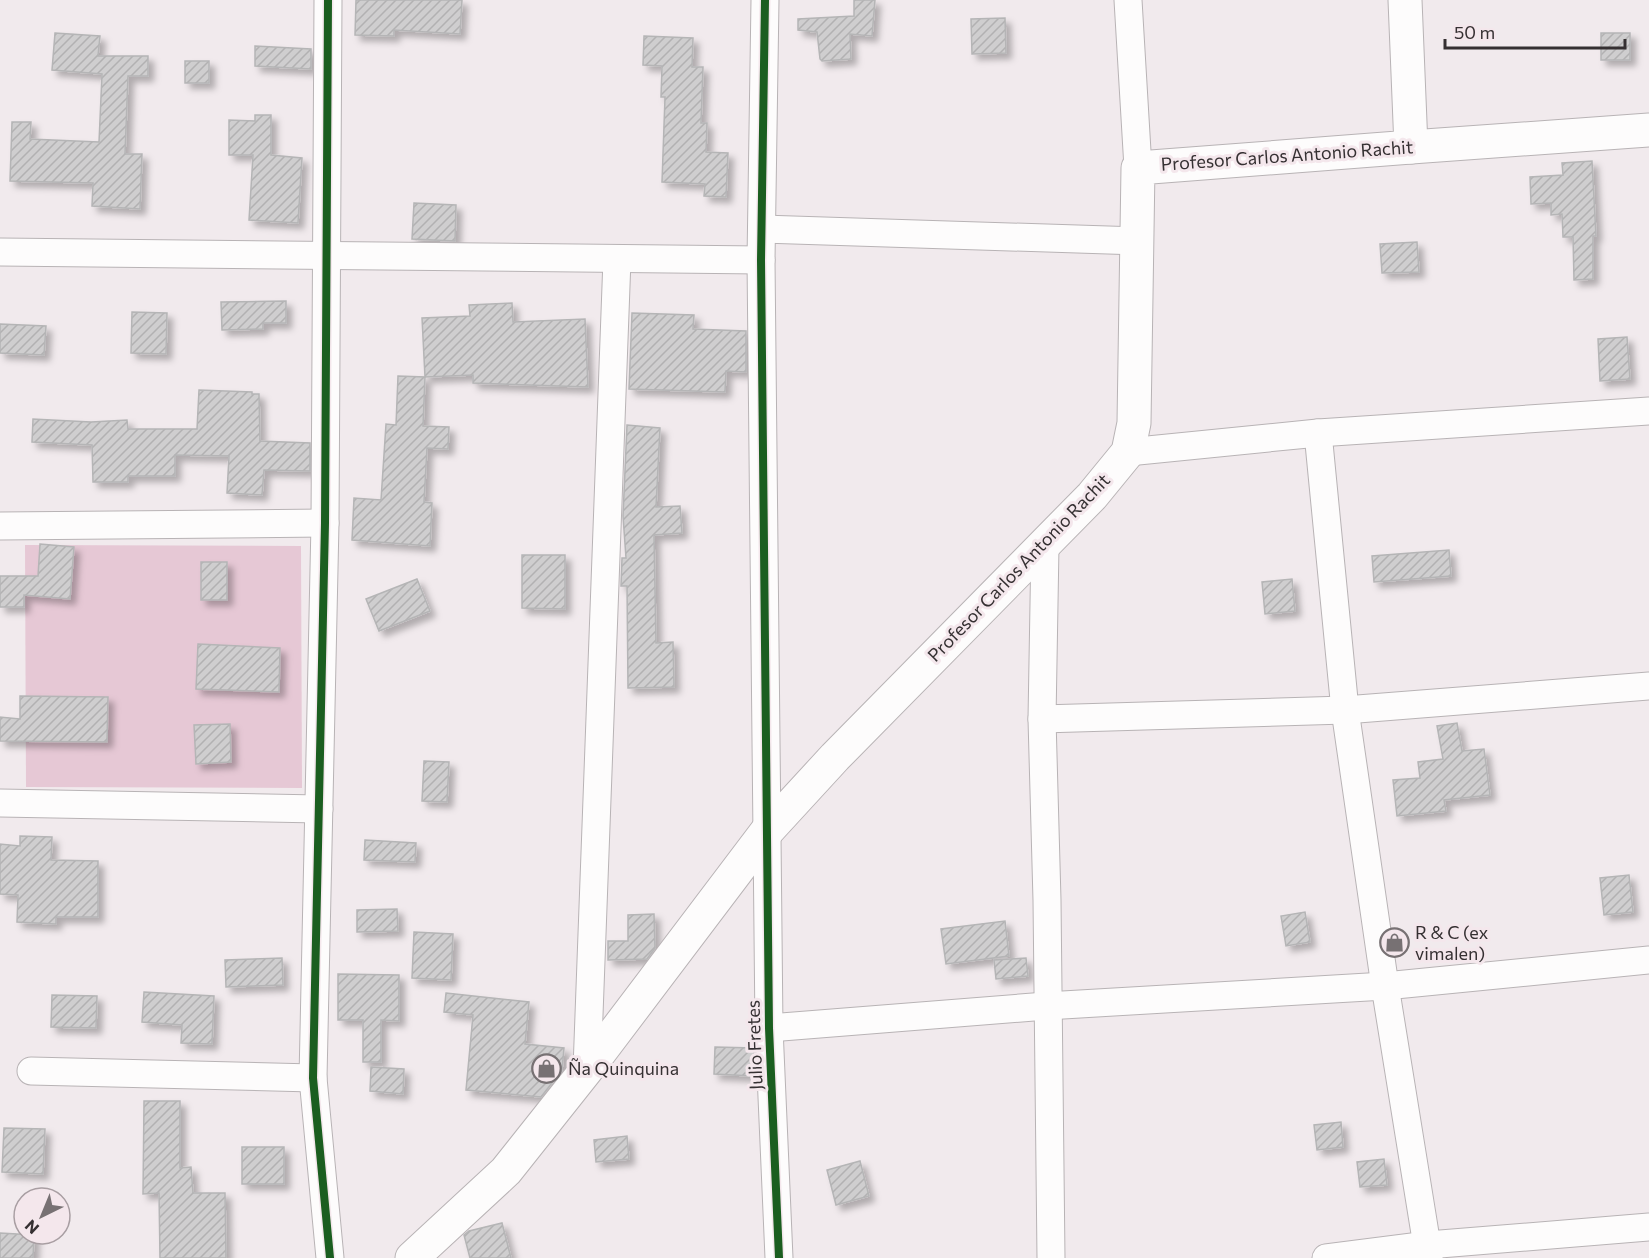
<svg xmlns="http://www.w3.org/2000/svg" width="1649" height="1258" font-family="Commissioner,sans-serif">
<defs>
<pattern id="building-hatch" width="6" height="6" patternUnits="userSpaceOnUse" patternTransform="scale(1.5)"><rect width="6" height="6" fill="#cfcecf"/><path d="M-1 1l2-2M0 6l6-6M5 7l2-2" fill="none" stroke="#b2b1b2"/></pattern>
<filter id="shadow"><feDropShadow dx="5.5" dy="5.5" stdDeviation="3" flood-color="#0004"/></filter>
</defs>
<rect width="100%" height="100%" fill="#f1eaed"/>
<polygon fill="#e6c8d5" points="25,545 301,546 302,788 26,787"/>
<g fill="url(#building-hatch)" stroke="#b5b5b6" stroke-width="1.5" filter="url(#shadow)">
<polygon points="356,0 462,0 460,34 394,30 394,36 355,35"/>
<polygon points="854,0 875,0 872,36 850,34 851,59 822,61 820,59 817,32 798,30 798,19 854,16"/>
<polygon points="1005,18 1006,53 972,54 971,19"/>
<polygon points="55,33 100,36 98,56 148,56 148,76 128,76 125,154 142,154 140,209 92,206 93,183 10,181 12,122 31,122 30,139 99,142 102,74 52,70"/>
<rect x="1601" y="33" width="29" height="27"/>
<polygon points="644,36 693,38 692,67 703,67 701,123 707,123 706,152 728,153 726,197 704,196 705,184 662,182 665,97 661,97 662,66 643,65"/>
<polygon points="255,46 311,49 311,69 255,66"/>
<rect x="185" y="61" width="24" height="22"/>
<polygon points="255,115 271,115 271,155 302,158 298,223 249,220 253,155 229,155 229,120 255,121"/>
<polygon points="1592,161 1596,236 1593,236 1593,279 1574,280 1573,237 1563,237 1562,214 1551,215 1551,203 1531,204 1530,177 1563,175 1562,163"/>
<polygon points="414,203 456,205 455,241 412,239"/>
<polygon points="1417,242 1419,272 1382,273 1380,244"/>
<polygon points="286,301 286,323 263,323 263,329 222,330 221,302"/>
<polygon points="512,303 513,322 585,319 588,387 473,383 473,375 425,377 422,318 470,316 469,305"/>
<polygon points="132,312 167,313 166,354 131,353"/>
<polygon points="632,313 694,315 693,329 746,331 746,372 726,371 725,392 629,389"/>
<polygon points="0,324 46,326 44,355 0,353"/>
<polygon points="1627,337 1630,379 1600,381 1598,339"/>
<polygon points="398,376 425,377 423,426 449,427 448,449 427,448 424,502 432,503 430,546 352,540 354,498 381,500 386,424 396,425"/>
<polygon points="199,390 252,392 252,394 259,394 260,441 310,443 310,471 264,470 262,495 227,493 229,456 175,455 175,476 128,476 128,482 93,482 92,445 32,442 33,419 91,422 127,420 128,429 197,429"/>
<polygon points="627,425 660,428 656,507 680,506 682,533 654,535 656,643 673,642 674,687 628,688 627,586 621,586 622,558 626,558 623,516"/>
<polygon points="40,544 74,547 70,599 24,595 24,607 0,607 0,576 38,576"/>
<polygon points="1449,550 1451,576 1374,582 1372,556"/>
<polygon points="522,555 565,555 565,609 522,608"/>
<rect x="201" y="562" width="26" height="38"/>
<polygon points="417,579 430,611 379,631 366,599"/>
<polygon points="1292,579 1295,611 1265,614 1262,582"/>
<polygon points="198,644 280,648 279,692 196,689"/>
<polygon points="20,696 108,697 107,742 0,741 0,717 20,719"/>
<polygon points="1457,723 1462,751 1484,749 1490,795 1444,800 1446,811 1397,816 1393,780 1420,778 1418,762 1443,759 1437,726"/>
<polygon points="230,724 231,762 196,764 194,725"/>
<polygon points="424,761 449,762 447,802 422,801"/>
<polygon points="20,836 52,837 51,860 98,861 98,917 56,917 56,924 17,922 18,895 0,894 0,844 20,846"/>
<polygon points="365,840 416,843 415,862 364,860"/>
<polygon points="1629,875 1633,912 1604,915 1600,878"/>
<polygon points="397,909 398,931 357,932 357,910"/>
<polygon points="1305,912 1310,942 1286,946 1281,916"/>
<polygon points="654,914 655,948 647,959 608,960 608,941 628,941 628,915"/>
<polygon points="1005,921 1009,956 946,964 941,929"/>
<polygon points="414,932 453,934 451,980 412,978"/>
<polygon points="282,958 283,985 226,987 225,960"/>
<polygon points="1026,958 1028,976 996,979 994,960"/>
<polygon points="338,974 399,975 399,1021 381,1020 381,1062 363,1062 363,1020 338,1020"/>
<polygon points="144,992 214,996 212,1044 181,1043 182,1025 142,1022"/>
<polygon points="446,993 529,1002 525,1044 564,1048 562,1070 541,1097 466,1090 473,1015 444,1012"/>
<polygon points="52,995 97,996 96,1028 51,1027"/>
<polygon points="715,1047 754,1048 753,1076 714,1074"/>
<polygon points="371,1067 404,1069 403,1094 370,1091"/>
<polygon points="144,1101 180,1101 180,1168 191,1167 193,1193 225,1193 226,1258 160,1258 159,1193 143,1194"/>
<polygon points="1341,1122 1343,1147 1317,1150 1314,1125"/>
<polygon points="4,1128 45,1129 43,1174 2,1172"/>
<polygon points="627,1136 629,1159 596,1162 594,1140"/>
<rect x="242" y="1147" width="42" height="37"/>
<polygon points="1384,1159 1387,1185 1360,1187 1357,1162"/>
<polygon points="860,1161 869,1196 836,1205 827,1170"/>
<polygon points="502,1223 511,1258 470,1258 464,1235 469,1231"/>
<polygon points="0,1233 34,1235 33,1258 0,1258"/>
</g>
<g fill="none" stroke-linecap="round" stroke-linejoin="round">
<defs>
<g id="minor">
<polyline points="328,0 325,523 313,1078 330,1258"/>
<polyline points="765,0 761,260 769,1028 779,1258"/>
<polyline points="1128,0 1138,168"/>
<polyline points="762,229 1139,241"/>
<polyline points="0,252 761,260"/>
<polyline points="1318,433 1345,710 1385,986 1429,1258"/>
<polyline points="1128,452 1318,433 1649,411"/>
<polyline points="0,526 325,523"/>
<polyline points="1045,546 1042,719 1047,900 1051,1258"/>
<polyline points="1042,719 1345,710 1649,686"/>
<polyline points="0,803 319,809"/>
<polyline points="769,1028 1046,1006 1385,986 1649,960"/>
<polyline points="587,1069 617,259"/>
<polyline points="31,1071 313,1078"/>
<polyline points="1326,1258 1428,1245 1649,1227"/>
</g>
<polyline id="tertiary" points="1411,147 1649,130"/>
<polyline id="secondary" points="412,1258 506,1171 587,1069 767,831 835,757 1092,496 1128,452 1134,423 1138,168 1411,147 1405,0"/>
</defs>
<use href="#minor" stroke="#b8b3b5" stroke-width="29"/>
<use href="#tertiary" stroke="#b8b3b5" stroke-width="35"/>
<use href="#secondary" stroke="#b8b3b5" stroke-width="35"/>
<use href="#minor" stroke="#fdfcfc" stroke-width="27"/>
<use href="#tertiary" stroke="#fdfcfc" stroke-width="33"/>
<use href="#secondary" stroke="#fdfcfc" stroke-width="33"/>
<defs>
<g id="cycleway">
<polyline points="328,0 325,523 313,1078 330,1258"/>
<polyline points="765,0 761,260 769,1028 779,1258"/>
</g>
</defs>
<use href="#cycleway" stroke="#f4e7ec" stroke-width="11"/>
<use href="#cycleway" stroke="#1b5e20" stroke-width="8"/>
</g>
<defs>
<symbol id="shop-ring" viewBox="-11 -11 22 22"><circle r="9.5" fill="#f4e7ec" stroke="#777173" stroke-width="1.5"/><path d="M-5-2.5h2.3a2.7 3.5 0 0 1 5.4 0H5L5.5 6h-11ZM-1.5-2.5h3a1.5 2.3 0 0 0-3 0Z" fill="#777173"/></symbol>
</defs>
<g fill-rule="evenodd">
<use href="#shop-ring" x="1378" y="926" width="33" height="33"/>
<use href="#shop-ring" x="530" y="1052" width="33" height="33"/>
</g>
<g text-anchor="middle" stroke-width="6" stroke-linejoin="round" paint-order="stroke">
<g font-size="18" fill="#353032" stroke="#f4e7ec">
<text transform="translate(1287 156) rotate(-4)" y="6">Profesor Carlos Antonio Rachit</text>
<text transform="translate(1019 568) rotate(-46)" y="6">Profesor Carlos Antonio Rachit</text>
<text transform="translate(755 1045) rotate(-92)" y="6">Julio Fretes</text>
</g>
<g font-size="18" fill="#353032" stroke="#f4e7ec" text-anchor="start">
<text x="1415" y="939">R &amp; C (ex<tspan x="1415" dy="21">vimalen)</tspan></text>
<text x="568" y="1075">Ña Quinquina</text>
</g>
</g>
<g transform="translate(42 1216) rotate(223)"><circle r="28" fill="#f4e7ec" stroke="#a89ea2" stroke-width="1.5"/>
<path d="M0-4.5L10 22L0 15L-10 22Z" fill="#777173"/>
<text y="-9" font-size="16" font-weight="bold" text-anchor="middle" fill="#353032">N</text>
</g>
<path d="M1445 39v9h180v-9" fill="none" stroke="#353032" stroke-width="3"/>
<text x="1454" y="39" font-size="18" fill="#353032" stroke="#f4e7ec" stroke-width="4.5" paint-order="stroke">50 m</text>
</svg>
